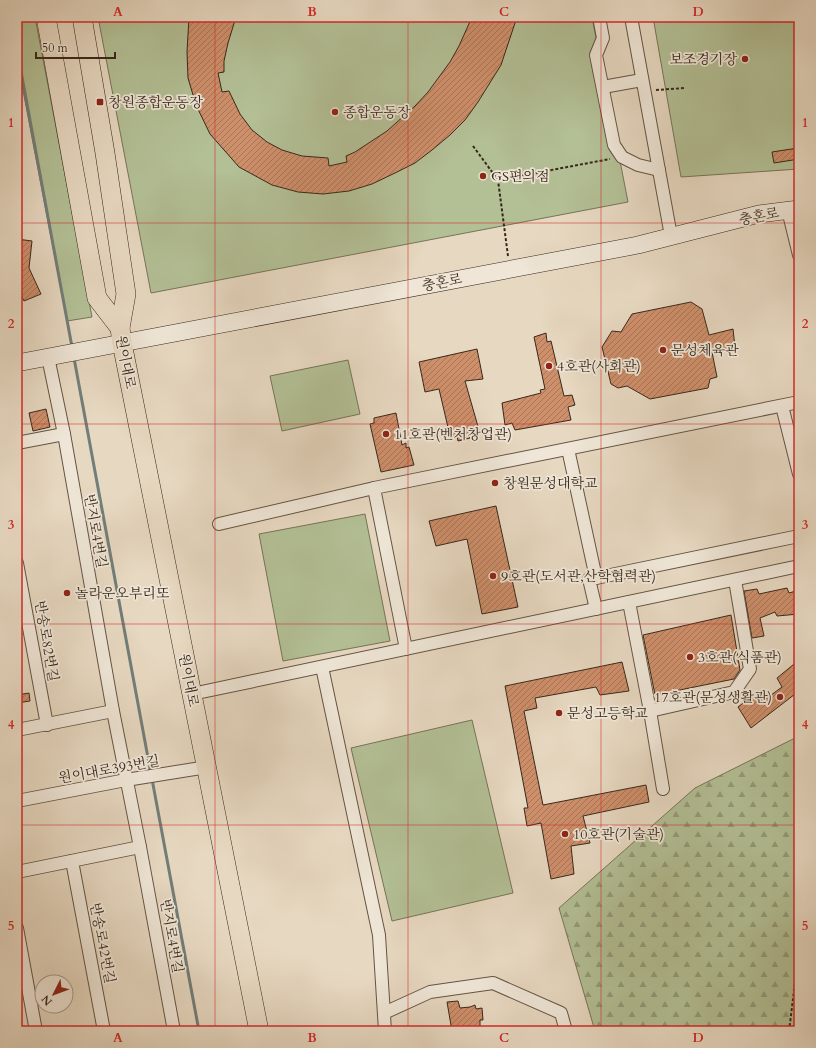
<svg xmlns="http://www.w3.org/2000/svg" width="816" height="1048" font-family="Cardo,'Noto Serif KR',serif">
<defs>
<pattern id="forest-firs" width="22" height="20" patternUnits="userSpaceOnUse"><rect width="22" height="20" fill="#b3bf95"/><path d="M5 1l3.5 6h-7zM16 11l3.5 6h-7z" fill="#939b79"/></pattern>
<pattern id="building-hatch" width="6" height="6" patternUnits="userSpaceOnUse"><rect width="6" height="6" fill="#ce8f6b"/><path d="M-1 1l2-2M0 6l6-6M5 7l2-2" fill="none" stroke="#a87557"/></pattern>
</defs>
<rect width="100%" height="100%" fill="#e7d8c1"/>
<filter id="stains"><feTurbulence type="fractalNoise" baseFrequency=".005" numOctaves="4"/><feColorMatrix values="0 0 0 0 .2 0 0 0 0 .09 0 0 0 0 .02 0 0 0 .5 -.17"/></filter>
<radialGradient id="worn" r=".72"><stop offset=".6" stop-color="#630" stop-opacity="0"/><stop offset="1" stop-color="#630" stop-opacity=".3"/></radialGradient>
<polygon fill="url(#forest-firs)" stroke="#767458" points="799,736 799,1031 595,1031 559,908 695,788"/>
<g fill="#b3bf95" stroke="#767458">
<polygon points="17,17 35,17 92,317 67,321 17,59"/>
<polygon points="98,17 592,17 628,202 151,293"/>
<polygon points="653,17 799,17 799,169 681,177"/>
<polygon points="348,360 360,414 282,431 270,376"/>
<polygon points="365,514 390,641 283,661 259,534"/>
<polygon points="472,720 513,893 392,921 351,748"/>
</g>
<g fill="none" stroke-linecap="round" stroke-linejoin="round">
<g stroke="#727e7a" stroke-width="3">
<polyline points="17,50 72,347"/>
<polyline points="74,358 151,774"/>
<polyline points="152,779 199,1031"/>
</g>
</g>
<g fill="url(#building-hatch)" stroke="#38281b">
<polygon points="189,17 236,17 228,43 224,61 224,72 218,73 222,92 229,91 240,114 252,130 267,142 282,150 302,156 328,158 329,166 347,162 346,156 355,152 387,131 415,106 428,92 450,62 459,46 472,17 517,17 501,65 478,102 465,120 450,135 432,150 415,163 395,173 372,184 349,191 323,194 298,192 272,185 239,167 210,134 196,105 188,78 187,52"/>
<polygon points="798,148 799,159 774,163 772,152"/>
<polygon points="17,239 32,241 29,268 41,294 24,301 17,287"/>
<polygon points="691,302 702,309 709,335 733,329 735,347 712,352 717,377 710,379 708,388 650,399 627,386 618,388 611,384 602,347 612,331 621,332 632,314"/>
<polygon points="546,333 547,342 551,341 564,396 572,395 575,405 568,407 571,420 515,430 512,423 505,425 502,403 541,393 540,390 545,389 534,337"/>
<polygon points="477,349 483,379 465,381 479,430 468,434 470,438 458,441 457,436 450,436 439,389 425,392 419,362"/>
<polygon points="46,409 50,427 33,431 29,413"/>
<polygon points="396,413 402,445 406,443 406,448 409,447 414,465 381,472 370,424 374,423 374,418"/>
<polygon points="496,506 518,607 482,614 467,539 436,546 429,521"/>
<polygon points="787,588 789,593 799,590 799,614 777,616 775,612 760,618 764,636 752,638 744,591 757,589 759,594"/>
<polygon points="731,615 740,670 734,679 655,695 643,635"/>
<polygon points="799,660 799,691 751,728 738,707 756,693 763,701 782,687 777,678"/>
<polygon points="622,662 629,691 600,695 596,687 535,698 537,708 524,711 543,805 646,785 649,802 583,816 590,843 571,846 574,874 551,879 541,823 527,826 524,808 528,808 505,686"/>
<polygon points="29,693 30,701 17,703 17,695"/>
<polygon points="458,1001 460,1008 470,1007 475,1005 476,1009 482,1008 483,1020 480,1020 480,1028 474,1029 474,1031 452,1031 447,1002"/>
</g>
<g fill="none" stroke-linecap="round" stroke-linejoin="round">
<defs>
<g id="minor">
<polyline points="599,17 603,38 596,55 614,145 622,157 638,165 659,170"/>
<polyline points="631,17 671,236"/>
<polyline points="603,87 642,80"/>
<polyline points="788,210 799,255"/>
<polyline points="48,357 64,434 113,711 140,847 174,1031"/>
<polyline points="782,406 799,474"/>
<polyline points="17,443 64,434"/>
<polyline points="568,449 596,578 799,536"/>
<polyline points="219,524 374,488"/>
<polyline points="17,563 47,725"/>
<polyline points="629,602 650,711 663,789"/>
<polyline points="596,609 589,579 596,578"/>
<polyline points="406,649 374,488 799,402"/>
<polyline points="322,667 379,935 385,1031"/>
<polyline points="192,694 799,566"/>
<polyline points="650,711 734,692 750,669 735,580"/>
<polyline points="17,730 113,711"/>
<polyline points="17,801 126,780 207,767"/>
<polyline points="72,861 104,1031"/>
<polyline points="17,872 140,847"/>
<polyline points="17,928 36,1031"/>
<polyline points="384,1013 430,992 493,983 561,1013 566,1031"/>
</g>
<polyline id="secondary" points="17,363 638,245 759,214 799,209"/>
<g id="primary">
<polyline points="46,17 97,298 120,328"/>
<polyline points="82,17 105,153 126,294 120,328 122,343 259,1031"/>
</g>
</defs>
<use href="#minor" stroke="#645444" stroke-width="14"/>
<use href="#secondary" stroke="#38281b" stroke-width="18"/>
<use href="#primary" stroke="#38281b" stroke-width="20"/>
<g stroke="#38281b" stroke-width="2" stroke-dasharray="3 2" stroke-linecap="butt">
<polyline points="656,90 685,88"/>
<polyline points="473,146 498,180"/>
<polyline points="508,256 498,180 610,159"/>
<polyline points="789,1031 795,983 799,977"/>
</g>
<use href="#minor" stroke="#efe6d7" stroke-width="12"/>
<use href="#secondary" stroke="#efe6d7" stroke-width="17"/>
<use href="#primary" stroke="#e7d8c1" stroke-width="19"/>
</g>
<path fill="none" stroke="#d62828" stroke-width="1" stroke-opacity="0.55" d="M215 17V1031M408 17V1031M601 17V1031M17 223H799M17 424H799M17 624H799M17 825H799"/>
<g fill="#8f2418" stroke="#efe6d7" stroke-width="1.5">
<circle cx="745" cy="59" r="4"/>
<rect x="96" y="98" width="8" height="8" rx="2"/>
<circle cx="335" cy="112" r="4"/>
<circle cx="483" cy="176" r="4"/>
<circle cx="663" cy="350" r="4"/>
<circle cx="549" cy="366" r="4"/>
<circle cx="386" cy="434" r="4"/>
<circle cx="495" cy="483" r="4"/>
<circle cx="493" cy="576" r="4"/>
<circle cx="67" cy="593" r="4"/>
<circle cx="690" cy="657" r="4"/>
<circle cx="780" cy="697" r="4"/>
<circle cx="559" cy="713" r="4"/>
<circle cx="565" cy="834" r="4"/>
</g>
<g text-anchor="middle" stroke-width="3.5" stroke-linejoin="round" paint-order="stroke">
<g font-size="14" fill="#38281b" stroke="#efe6d7" text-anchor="start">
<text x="737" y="64" text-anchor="end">보조경기장</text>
<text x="108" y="107">창원종합운동장</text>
<text x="343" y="117">종합운동장</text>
<text x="491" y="181">GS편의점</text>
<text x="671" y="355">문성체육관</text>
<text x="557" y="371">4호관(사회관)</text>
<text x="394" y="439">11호관(벤처창업관)</text>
<text x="503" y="488">창원문성대학교</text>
<text x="501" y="581">9호관(도서관,산학협력관)</text>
<text x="75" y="598">놀라운오부리또</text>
<text x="698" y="662">3호관(식품관)</text>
<text x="772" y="702" text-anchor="end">17호관(문성생활관)</text>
<text x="567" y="718">문성고등학교</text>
<text x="573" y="839">10호관(기술관)</text>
</g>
<g font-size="14" fill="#38281b" stroke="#efe6d7">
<text transform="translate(759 216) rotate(-11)" y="5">충혼로</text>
<text transform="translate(442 282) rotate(-11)" y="5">충혼로</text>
<text transform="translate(126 362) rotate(79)" y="5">원이대로</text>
<text transform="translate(96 531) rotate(80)" y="5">반지로4번길</text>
<text transform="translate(47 641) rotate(80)" y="5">반송로82번길</text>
<text transform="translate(189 680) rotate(79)" y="5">원이대로</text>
<text transform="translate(109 769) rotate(-10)" y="5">원이대로393번길</text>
<text transform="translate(172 936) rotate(80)" y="5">반지로4번길</text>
<text transform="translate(103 943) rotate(79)" y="5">반송로42번길</text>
</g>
</g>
<rect width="816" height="1048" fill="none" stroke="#e7d8c1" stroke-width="44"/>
<g transform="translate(54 994) rotate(228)"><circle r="19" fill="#efe6d7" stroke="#a69a8c"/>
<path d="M0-3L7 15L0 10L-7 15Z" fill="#8f2418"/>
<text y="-6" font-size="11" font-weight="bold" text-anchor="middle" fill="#38281b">N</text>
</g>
<path d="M36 52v6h79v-6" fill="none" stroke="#38281b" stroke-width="2"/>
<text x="42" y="52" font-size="12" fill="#38281b" stroke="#efe6d7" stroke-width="3" paint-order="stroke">50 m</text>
<rect x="22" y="22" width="772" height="1004" fill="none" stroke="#d62828" stroke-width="1.5"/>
<g font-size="13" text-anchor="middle" font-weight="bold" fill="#d62828">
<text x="118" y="16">A</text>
<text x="312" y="16">B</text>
<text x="504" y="16">C</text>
<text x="698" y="16">D</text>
<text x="11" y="127">1</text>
<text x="805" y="127">1</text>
<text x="11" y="328">2</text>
<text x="805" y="328">2</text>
<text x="11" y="529">3</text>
<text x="805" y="529">3</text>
<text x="11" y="729">4</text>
<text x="805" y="729">4</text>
<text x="11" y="930">5</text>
<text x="805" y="930">5</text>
<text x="118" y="1042">A</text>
<text x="312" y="1042">B</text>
<text x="504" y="1042">C</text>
<text x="698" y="1042">D</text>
</g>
<rect width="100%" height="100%" filter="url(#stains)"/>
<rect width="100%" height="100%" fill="url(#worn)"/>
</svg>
